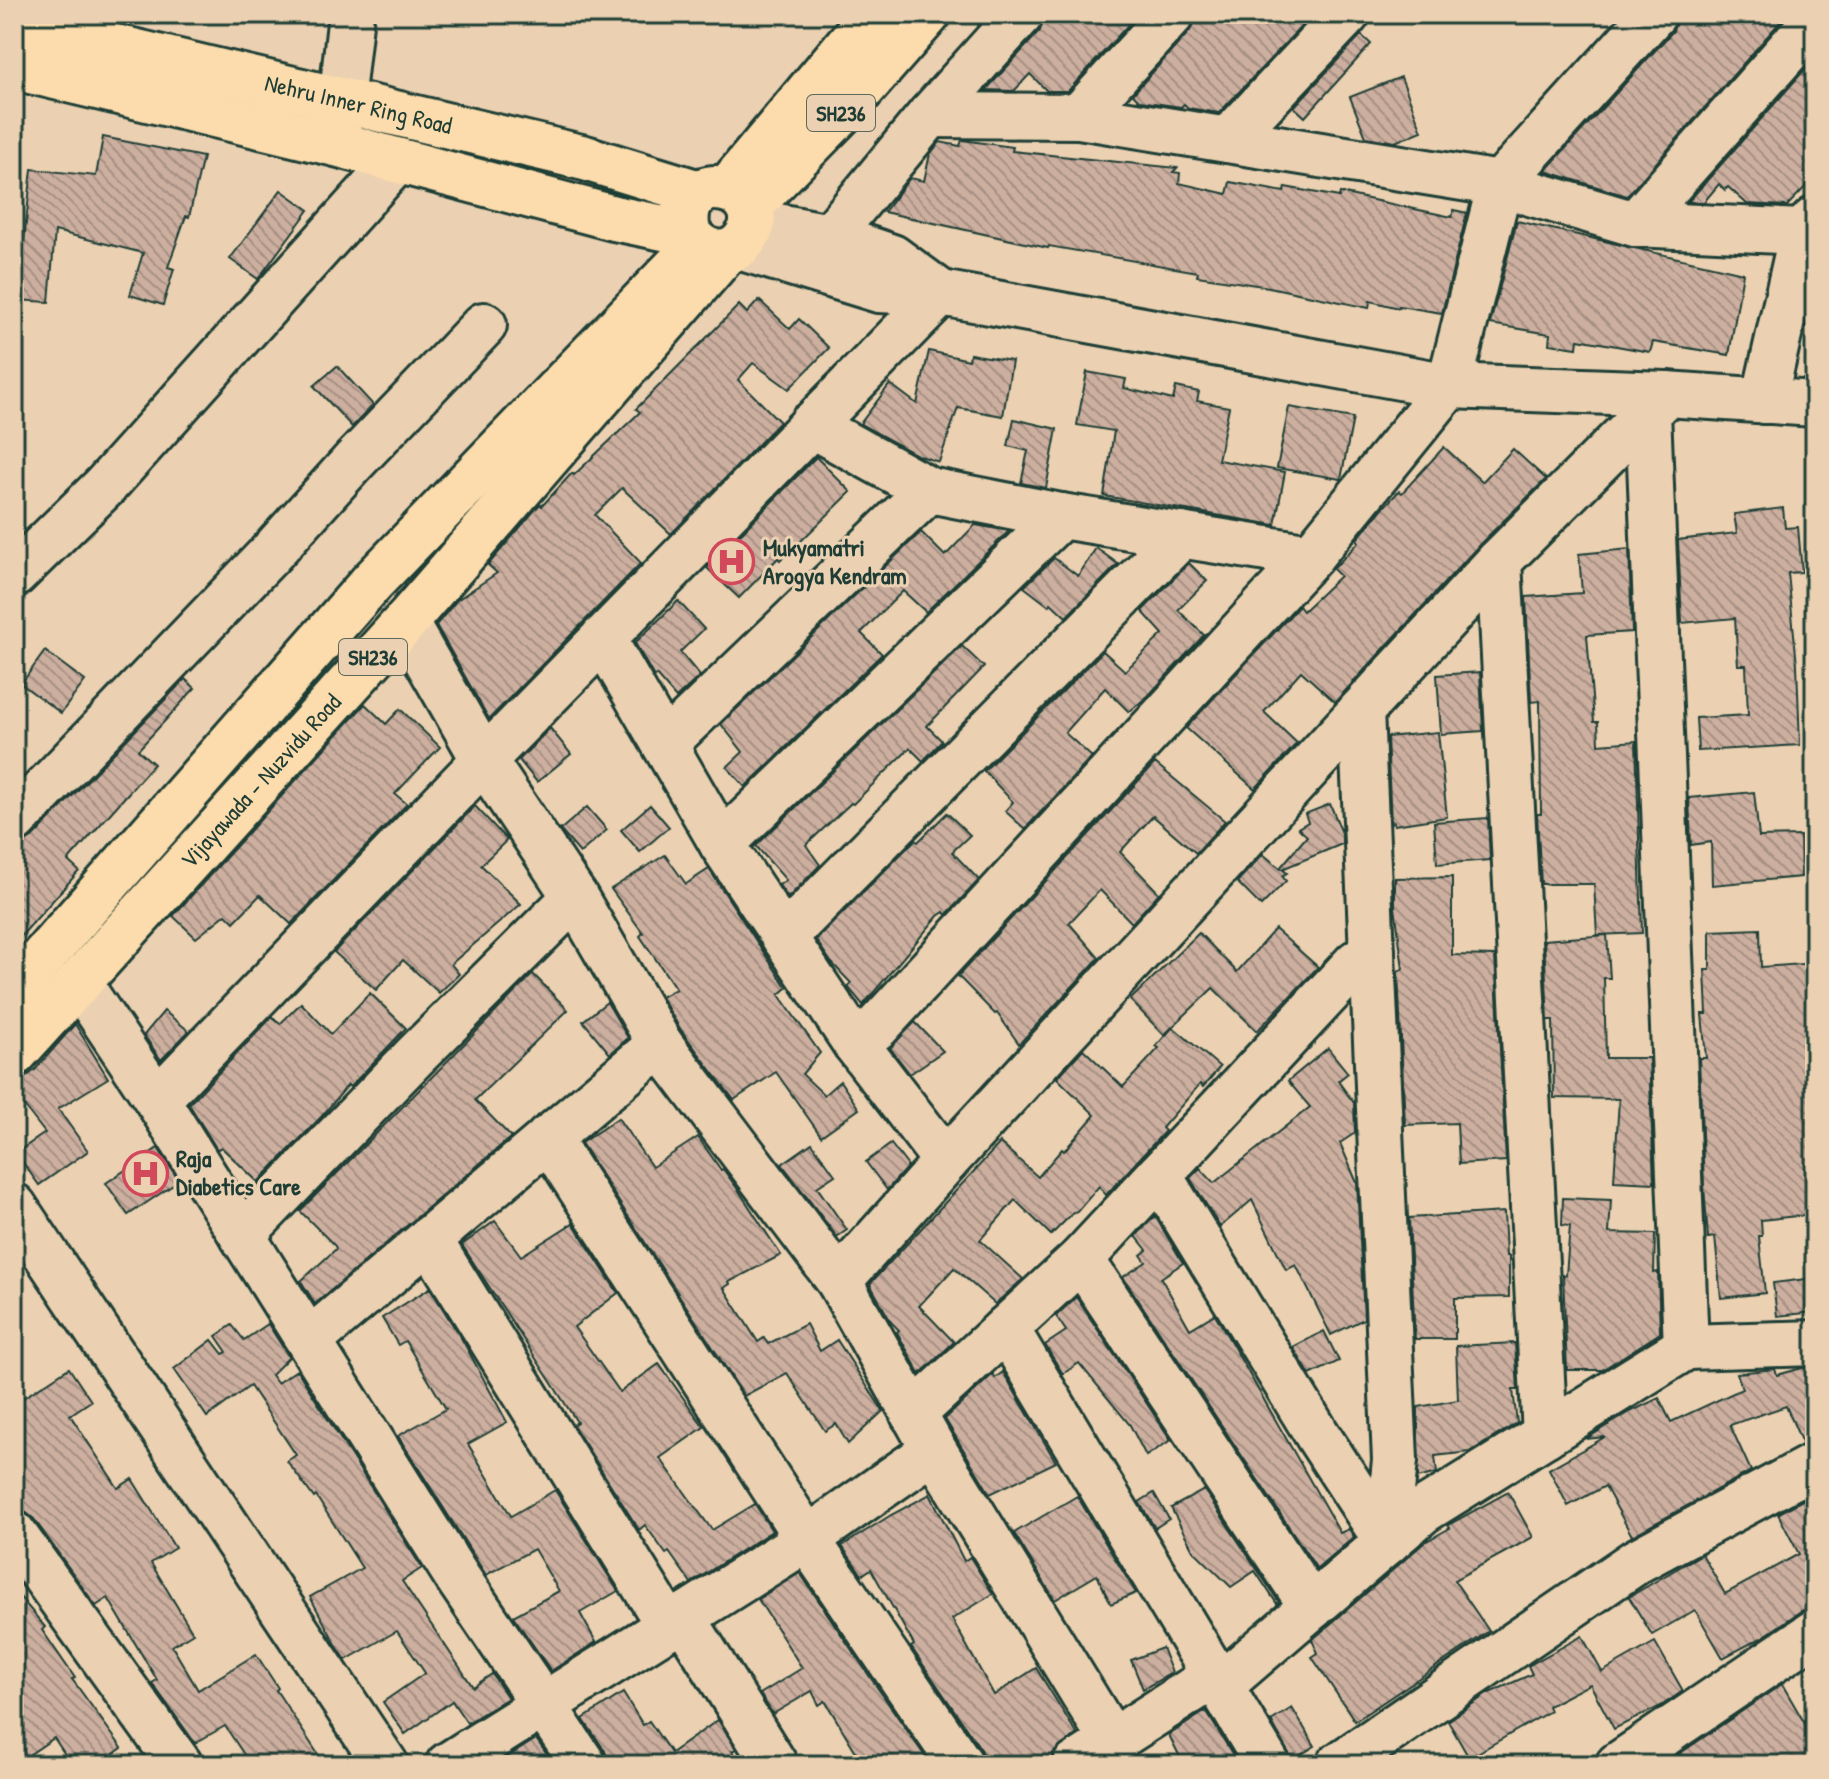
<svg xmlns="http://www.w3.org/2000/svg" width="1829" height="1779" font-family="'Patrick Hand',sans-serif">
<defs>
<pattern id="building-back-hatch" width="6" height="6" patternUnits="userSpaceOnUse" patternTransform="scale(2)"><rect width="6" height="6" fill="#cdafa0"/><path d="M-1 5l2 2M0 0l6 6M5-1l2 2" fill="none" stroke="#a69083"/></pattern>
</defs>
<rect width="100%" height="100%" fill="#ebd1b2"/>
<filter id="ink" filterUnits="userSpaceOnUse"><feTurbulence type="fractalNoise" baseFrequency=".0125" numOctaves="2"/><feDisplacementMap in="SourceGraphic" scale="16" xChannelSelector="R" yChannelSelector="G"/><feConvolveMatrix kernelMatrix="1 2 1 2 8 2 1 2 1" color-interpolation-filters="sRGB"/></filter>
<g filter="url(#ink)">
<g fill="url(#building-back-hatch)" stroke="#1f3d34" stroke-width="2">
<polygon points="1045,14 1138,14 1068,91 1047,91 1030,74 1014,91 986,90 1040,31"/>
<polygon points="1196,14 1313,14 1219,113 1188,108 1184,104 1181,107 1140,101 1133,94 1190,31"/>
<polygon points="1678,14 1787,14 1627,196 1545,171 1673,31"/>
<polygon points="1361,35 1371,44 1305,117 1294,107"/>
<polygon points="1815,58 1815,177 1787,206 1747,204 1728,187 1725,190 1719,184 1704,202 1688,202"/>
<polygon points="1401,77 1422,131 1395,142 1366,137 1350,97"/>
<polygon points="103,137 203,157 189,217 186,216 168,267 174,269 163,305 130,295 143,253 55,231 49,302 16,300 21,239 24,240 32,169 96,176"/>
<polygon points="962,140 1013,147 1012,151 1177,168 1173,172 1180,173 1179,183 1227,194 1230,182 1284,192 1285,187 1339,197 1340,193 1452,217 1454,210 1467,213 1442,313 1399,306 1399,308 1370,301 1369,308 1269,287 1197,276 1198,272 1049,246 1048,248 884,212 910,178 924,181 930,154 940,142 960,146"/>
<polygon points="281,190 309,210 258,279 230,259"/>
<polygon points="1517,221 1743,273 1729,355 1653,342 1650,352 1578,339 1577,348 1549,344 1550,334 1490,324"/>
<polygon points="759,300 790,329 799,319 829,348 789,389 753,363 738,380 780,422 671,534 622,488 595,515 641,563 489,719 436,625 457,600 497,573 488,565 540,504 542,506 572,473 574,475 640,412 636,409 739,305 747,313"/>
<polygon points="929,351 969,360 970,354 1012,361 1003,416 958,408 939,462 917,455 860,424 890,384 917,404"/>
<polygon points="337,366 373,405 352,427 314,386"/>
<polygon points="1087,372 1126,379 1124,388 1173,400 1176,387 1199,392 1197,401 1229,407 1218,460 1285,472 1275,525 1104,496 1114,431 1077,425"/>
<polygon points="1289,407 1353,418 1341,479 1277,468"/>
<polygon points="1014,419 1057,429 1046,488 1021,483 1028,451 1008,446"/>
<polygon points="1444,447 1482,482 1513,449 1546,479 1481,543 1335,702 1301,671 1264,712 1297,743 1255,789 1186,728 1299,606 1303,611 1340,576 1333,569 1359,542 1357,539 1382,509 1399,491 1402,493"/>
<polygon points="816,457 851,492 802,540 780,560 778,558 739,598 707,568"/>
<polygon points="1783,508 1785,528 1798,527 1802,572 1788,573 1797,665 1800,745 1698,751 1696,718 1748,715 1746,665 1738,665 1735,618 1682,623 1678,540 1737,533 1734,514"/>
<polygon points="975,525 1009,531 926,612 903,591 861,633 882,654 745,787 727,767 743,752 721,724 921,532 945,556"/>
<polygon points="1096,548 1118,564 1066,617 1051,603 1049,606 1024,587 1054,558 1078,576"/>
<polygon points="1629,549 1632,632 1587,635 1594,722 1598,722 1599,744 1636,741 1642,933 1597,935 1594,884 1541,884 1537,814 1541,814 1540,701 1531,702 1526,597 1582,593 1579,554"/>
<polygon points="1189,563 1207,581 1178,610 1204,635 1149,695 1129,712 1105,688 1065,733 1092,757 1025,829 1005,811 1013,802 984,771 1103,651 1125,671 1163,634 1142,611"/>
<polygon points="678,601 704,629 680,652 700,676 676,698 656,675 654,677 635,643"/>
<polygon points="962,646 984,667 927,726 942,741 923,761 910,748 853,804 851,803 806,845 820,865 788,898 779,885 786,880 756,846"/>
<polygon points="45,651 85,681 61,713 21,684"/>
<polygon points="1480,672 1483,731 1441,734 1437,675"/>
<polygon points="185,679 195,688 138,750 154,764 68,861 79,871 14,944 14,848 32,838"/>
<polygon points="365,704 386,724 400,709 440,747 395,794 407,804 291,924 260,895 234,922 226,914 196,938 173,916"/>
<polygon points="550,728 571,754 537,782 519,760"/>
<polygon points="1438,732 1447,817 1394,825 1394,822 1391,823 1387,737"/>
<polygon points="1155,763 1225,821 1196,853 1153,816 1120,852 1159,893 1132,923 1100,890 1069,923 1099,958 1019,1044 997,1013 995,1014 958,976"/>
<polygon points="1754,792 1759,837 1800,836 1801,877 1712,885 1711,842 1691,845 1689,798"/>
<polygon points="1330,804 1342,833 1342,844 1282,869 1287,873 1282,876 1286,881 1261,906 1237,882 1263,854 1280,868 1307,836 1298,828 1308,822 1305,814"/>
<polygon points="650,805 669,827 640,852 621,830"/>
<polygon points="475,806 507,840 481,865 521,904 451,964 459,974 439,993 403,960 376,990 334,952"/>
<polygon points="587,807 607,830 580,853 560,830"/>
<polygon points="947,813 970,835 952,852 979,880 946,915 944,912 938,916 863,1005 848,987 851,983 831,962 816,940 915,840 918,842"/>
<polygon points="1488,818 1490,860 1437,864 1434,822"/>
<polygon points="665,855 686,884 709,869 787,988 779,995 820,1053 802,1074 824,1095 840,1081 859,1109 821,1136 776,1072 734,1100 681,1030 661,997 676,989 640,936 643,933 611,889"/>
<polygon points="1452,877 1452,955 1495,956 1506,1161 1459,1164 1457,1123 1405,1125 1398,971 1403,969 1395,907 1395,878"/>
<polygon points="1275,929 1318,967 1257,1031 1213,988 1164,1035 1130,1000 1199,933 1237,972"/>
<polygon points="1760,929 1761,967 1815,963 1815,1214 1761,1220 1762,1236 1759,1236 1765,1293 1721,1298 1715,1237 1708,1238 1704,1186 1699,1058 1706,1058 1702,1014 1707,1014 1705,970 1710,970 1710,931"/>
<polygon points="1607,935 1610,978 1604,978 1606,1058 1649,1058 1654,1183 1614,1181 1619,1099 1554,1098 1553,1020 1548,1020 1544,940"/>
<polygon points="533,974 568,1010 475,1100 511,1137 315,1304 301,1281 336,1249 335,1246 300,1211"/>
<polygon points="370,993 406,1028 350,1087 348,1085 322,1116 258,1182 221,1147 218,1149 216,1148 189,1104 272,1017 280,1024 301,1003 331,1034"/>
<polygon points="607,1002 628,1038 610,1054 583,1021"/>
<polygon points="164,1011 189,1031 161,1060 144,1035"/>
<polygon points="915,1022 943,1051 910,1074 890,1048"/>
<polygon points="75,1024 108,1078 58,1109 88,1151 39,1185 16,1153 45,1133 14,1093 14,1086 35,1070"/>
<polygon points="1173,1027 1220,1067 1203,1087 1200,1084 1162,1128 1165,1131 1106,1195 1099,1186 1076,1213 1074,1212 1051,1235 1015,1200 980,1240 1023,1279 995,1304 954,1268 919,1306 954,1342 920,1374 897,1332 899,1330 891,1322 870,1284 1000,1143 1038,1177 1062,1149 1064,1151 1095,1115 1057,1078 1083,1049 1123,1087 1159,1048 1156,1046"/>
<polygon points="1328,1048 1348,1073 1338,1081 1354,1103 1355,1133 1340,1143 1357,1183 1364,1319 1331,1335 1296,1265 1286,1270 1252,1200 1220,1227 1190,1178 1200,1168 1214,1183 1310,1107 1288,1081"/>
<polygon points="618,1118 652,1167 698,1137 721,1170 723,1169 739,1191 781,1255 729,1282 730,1284 724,1288 758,1342 764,1338 768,1344 806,1324 820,1351 837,1340 883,1411 848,1444 836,1424 825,1431 787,1373 744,1396 581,1143"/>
<polygon points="812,1143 835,1175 817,1187 847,1230 837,1237 782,1164"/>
<polygon points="891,1144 908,1166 887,1190 866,1162"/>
<polygon points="158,1148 179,1181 128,1215 106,1183"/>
<polygon points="1563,1198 1611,1200 1609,1233 1655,1234 1654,1273 1658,1272 1660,1333 1602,1370 1567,1370 1563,1275 1566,1275 1570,1226 1562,1225"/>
<polygon points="1504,1212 1506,1256 1509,1256 1509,1297 1455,1298 1455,1339 1415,1339 1409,1218"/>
<polygon points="1155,1216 1183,1263 1161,1278 1190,1329 1215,1314 1340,1533 1349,1529 1354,1537 1317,1569 1123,1277 1146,1262 1141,1255 1147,1250 1136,1236"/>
<polygon points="495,1221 521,1256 573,1223 618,1293 574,1327 620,1392 659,1364 704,1427 660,1458 712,1530 755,1504 772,1531 691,1583 669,1552 666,1554 645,1525 639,1530 573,1425 577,1422 462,1245"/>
<polygon points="1815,1278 1815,1312 1777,1316 1773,1283"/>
<polygon points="430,1288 464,1343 507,1422 468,1444 511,1516 555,1490 618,1591 580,1613 596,1642 551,1671 513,1616 559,1591 534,1549 486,1575 398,1436 446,1409 405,1341 398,1345 382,1318"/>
<polygon points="1076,1297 1171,1440 1146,1456 1130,1425 1079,1363 1063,1374 1045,1345 1066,1331 1056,1316"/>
<polygon points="268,1324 289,1357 271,1375 277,1383 297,1370 422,1568 402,1581 473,1687 492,1674 508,1698 467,1723 452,1701 405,1734 383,1702 425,1673 397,1631 346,1660 338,1648 310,1597 362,1568 316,1496 314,1498 287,1461 296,1455 250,1386 207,1417 174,1369 212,1340 223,1354 227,1352 216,1336 232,1325 244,1340"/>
<polygon points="1324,1331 1339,1361 1310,1375 1293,1347"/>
<polygon points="1515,1343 1518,1390 1513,1390 1517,1423 1470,1452 1435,1456 1437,1473 1418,1478 1418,1407 1458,1400 1456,1346"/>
<polygon points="69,1368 91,1401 70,1415 118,1488 132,1479 175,1548 151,1563 193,1633 172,1646 198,1690 256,1654 278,1688 276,1690 325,1765 251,1765 225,1726 195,1743 152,1683 157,1680 108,1598 96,1606 34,1519 24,1511 14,1496 14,1404"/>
<polygon points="1802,1368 1815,1368 1815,1440 1802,1443 1786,1406 1730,1425 1751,1471 1632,1536 1605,1486 1568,1506 1549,1469 1605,1437 1586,1439 1630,1412 1659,1398 1671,1422 1742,1389 1737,1373 1775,1369 1777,1375"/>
<polygon points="1003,1372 1056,1462 990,1494 945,1419 993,1374 995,1378"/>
<polygon points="1204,1490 1279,1602 1277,1604 1255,1571 1231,1587 1193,1550 1171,1508"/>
<polygon points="1508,1492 1533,1537 1454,1580 1489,1631 1355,1721 1312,1657 1318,1653 1312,1640 1425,1542 1450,1528 1448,1525"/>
<polygon points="1154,1493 1169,1519 1155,1528 1139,1502"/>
<polygon points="1815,1493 1815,1607 1801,1611 1763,1637 1723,1658 1695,1610 1652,1635 1629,1597 1702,1554 1725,1594 1799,1554 1778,1514"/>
<polygon points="930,1494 964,1561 970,1557 993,1594 952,1619 994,1695 1036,1668 1077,1734 1053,1753 1050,1765 986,1765 982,1751 911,1647 914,1645 871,1569 862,1575 842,1546 891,1515"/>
<polygon points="1077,1496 1136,1593 1111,1604 1097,1575 1055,1600 1014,1533"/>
<polygon points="800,1573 870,1677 931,1765 864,1765 825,1701 819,1705 812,1691 773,1714 760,1694 802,1668 758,1599"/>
<polygon points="14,1590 45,1627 42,1630 75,1678 72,1679 122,1748 98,1765 72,1765 54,1738 14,1765"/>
<polygon points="1582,1636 1602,1672 1655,1642 1683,1691 1661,1706 1614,1729 1590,1684 1548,1706 1550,1711 1469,1758 1448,1721 1487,1694 1532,1674 1528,1666"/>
<polygon points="1162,1648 1172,1673 1143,1689 1131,1660"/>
<polygon points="1782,1684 1815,1741 1815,1765 1663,1765"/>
<polygon points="623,1693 643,1725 649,1721 671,1753 718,1720 736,1749 732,1751 741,1765 609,1765 605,1751 583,1719"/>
<polygon points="1292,1708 1315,1746 1292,1760 1271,1721"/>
<polygon points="1206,1711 1239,1765 1184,1765 1169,1735"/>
<polygon points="536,1739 554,1765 495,1765"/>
</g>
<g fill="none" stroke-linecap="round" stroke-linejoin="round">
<defs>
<g id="minor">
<polyline points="930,115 1079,116 1500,184 1635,224 1802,232 1815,236"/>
<polyline points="1079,116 1172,14"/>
<polyline points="337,138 351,14"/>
<polyline points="1228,140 1347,14"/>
<polyline points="752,221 830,236 892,257 941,293"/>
<polyline points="1635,224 1815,20"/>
<polyline points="830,236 930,115 1021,14"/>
<polyline points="739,247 879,290 941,293 1449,386 1666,394 1815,404"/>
<polyline points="1764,401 1802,232 1815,219"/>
<polyline points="1648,412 1686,1347 1815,1343"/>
<polyline points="811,425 929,490 1061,516 1311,556"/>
<polyline points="1499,561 1545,1435"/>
<polyline points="14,575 104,487 397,161"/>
<polyline points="603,638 722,844 1061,516"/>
<polyline points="1361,711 1395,1460 1387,1542"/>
<polyline points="665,744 929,490"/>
<polyline points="14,821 270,554 354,461 484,325"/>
<polyline points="722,844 855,1043 946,1161"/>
<polyline points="784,937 1182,535"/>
<polyline points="79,983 157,1100 457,1577 584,1765"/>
<polyline points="855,1043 877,1027 1311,556 1449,386 1500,184 1654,14"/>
<polyline points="660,1044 839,1281"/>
<polyline points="157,1100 484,760 941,293"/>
<polyline points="548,1138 807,1539 961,1765"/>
<polyline points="1159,1175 1318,1436 1387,1542"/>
<polyline points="14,1206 386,1765"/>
<polyline points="242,1235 414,1057 575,897"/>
<polyline points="429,1239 669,1626"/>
<polyline points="1081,1259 1312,1607"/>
<polyline points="1006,1328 1268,1765"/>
<polyline points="309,1341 660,1044 575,897 484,760 405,622"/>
<polyline points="913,1414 1081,1259 1356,963 1372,952"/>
<polyline points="14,1534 180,1765"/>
<polyline points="683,1617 775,1765"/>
<polyline points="1220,1686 1423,1511 1686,1347"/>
<polyline points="1112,1741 934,1450 839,1281 946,1161 1499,561 1666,394"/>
<polyline points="448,1765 807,1539 934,1450"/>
<polyline points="1075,1765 1214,1676"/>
<polyline points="1339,1765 1637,1561 1815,1465"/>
<polyline points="1618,1765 1815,1632"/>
</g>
<g id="major">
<path id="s1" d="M14 23 585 158 699 193"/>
<path d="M14 67 336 144 614 218 688 233C702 253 728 262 745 239 782 190 673 157 688 233"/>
<polyline points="728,188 873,14"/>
<polyline points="749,207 844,110 928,14"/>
<polyline points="14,990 372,582 677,266"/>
<path id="s2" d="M14 1054 405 622 725 253"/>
</g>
</defs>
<use href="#minor" stroke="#1f3d34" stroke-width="50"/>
<use href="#major" stroke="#1f3d34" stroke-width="50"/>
<use href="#minor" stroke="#ebd1b2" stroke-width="44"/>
<use href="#major" stroke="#fcdcac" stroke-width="44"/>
</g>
</g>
<defs>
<symbol id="hospital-ring" viewBox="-11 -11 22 22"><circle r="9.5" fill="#ebd1b2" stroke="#d1495b" stroke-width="1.5"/><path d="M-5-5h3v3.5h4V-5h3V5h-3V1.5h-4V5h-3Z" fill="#d1495b"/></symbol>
</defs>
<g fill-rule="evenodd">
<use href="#hospital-ring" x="706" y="536" width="51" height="51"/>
<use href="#hospital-ring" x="120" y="1148" width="51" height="51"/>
</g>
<g text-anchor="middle" stroke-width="6" stroke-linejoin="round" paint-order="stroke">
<g fill="#ebd1b2" stroke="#5c695a" stroke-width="2">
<rect x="807" y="95" width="68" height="36" rx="6"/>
<rect x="339" y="639" width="68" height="36" rx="6"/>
</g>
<g font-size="22" font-weight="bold" fill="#1f3d34">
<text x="841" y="121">SH236</text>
<text x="373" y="665">SH236</text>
</g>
<g font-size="24" fill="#1f3d34" stroke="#ebd1b2">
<text dy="8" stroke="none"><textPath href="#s1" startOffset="354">Nehru Inner Ring Road</textPath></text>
<text dy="8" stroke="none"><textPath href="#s2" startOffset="368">Vijayawada - Nuzvidu Road</textPath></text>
</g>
<g font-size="24" font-weight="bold" fill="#1f3d34" stroke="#ebd1b2" text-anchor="start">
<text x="763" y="556">Mukyamatri<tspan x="763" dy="28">Arogya Kendram</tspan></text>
<text x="176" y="1167">Raja<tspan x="176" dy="28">Diabetics Care</tspan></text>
</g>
</g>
<rect width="1829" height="1779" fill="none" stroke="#ebd1b2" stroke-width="48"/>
<rect x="24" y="24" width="1781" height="1731" fill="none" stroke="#1f3d34" stroke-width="3" filter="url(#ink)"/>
</svg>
